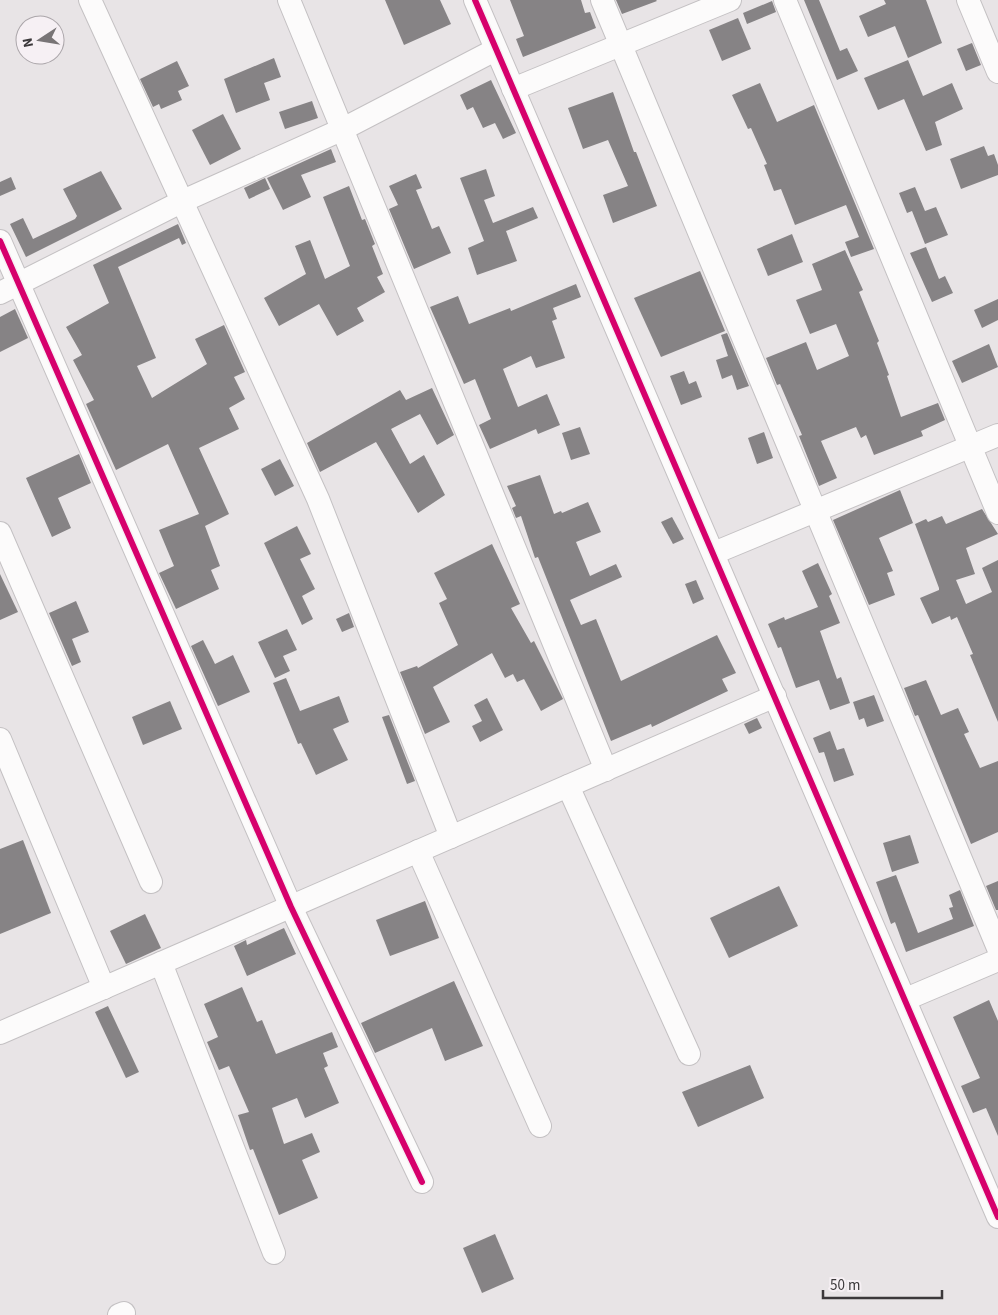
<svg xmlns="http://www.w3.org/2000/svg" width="998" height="1315" font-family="'Source Sans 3',sans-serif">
<rect width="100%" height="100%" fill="#e8e4e6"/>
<g fill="#868385">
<polygon points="385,0 440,0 451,24 404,45"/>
<polygon points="510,0 581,0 585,13 590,12 596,28 523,57 516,39 524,36"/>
<polygon points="616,0 656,0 657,1 622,14"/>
<polygon points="804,0 819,0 840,51 847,48 858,71 837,80"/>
<polygon points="884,0 926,0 942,43 908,58 895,26 868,37 859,16 886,4"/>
<polygon points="772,1 776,12 747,24 743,13"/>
<polygon points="738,18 751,49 722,61 709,30"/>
<polygon points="972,43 981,65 966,71 957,49"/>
<polygon points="274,58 281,77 264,83 270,100 236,113 224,79"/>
<polygon points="908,60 923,96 952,83 963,109 935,122 942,145 926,151 904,99 878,110 864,78"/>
<polygon points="177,61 189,86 178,91 182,100 161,109 159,104 153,107 140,79"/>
<polygon points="491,80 516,133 503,139 495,123 483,128 473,107 467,110 460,95"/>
<polygon points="760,83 777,122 814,105 874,249 851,257 845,242 859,237 846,205 795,225 781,189 774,191 764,165 767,164 751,128 748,129 732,95"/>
<polygon points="613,92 634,152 636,152 657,206 613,223 603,195 628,186 608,140 583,149 568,108"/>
<polygon points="312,101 318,118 285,129 279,112"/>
<polygon points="223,114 241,149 210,165 192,130"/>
<polygon points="984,146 988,156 994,154 998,165 998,175 961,189 950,159"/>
<polygon points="331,149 336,162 301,175 311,197 283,210 267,178"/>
<polygon points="486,169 495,196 484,200 493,223 533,207 538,218 506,231 517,261 477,275 468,248 484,241 460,178"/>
<polygon points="101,171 122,209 26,257 10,224 23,218 33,239 75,219 77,216 63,189"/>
<polygon points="416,174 422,188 416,190 432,229 439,226 451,253 414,269 389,209 398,205 389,186"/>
<polygon points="11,177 16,189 0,196 0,182"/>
<polygon points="265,178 270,189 249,199 244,188"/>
<polygon points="349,186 362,220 365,219 375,244 372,246 383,274 377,277 385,292 357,308 364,321 337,336 319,304 279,326 264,298 306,274 295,246 310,240 325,279 350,266 323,197"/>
<polygon points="915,187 925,211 936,207 948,235 925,244 912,211 907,213 899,193"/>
<polygon points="178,224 186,243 182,245 179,238 118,267 156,358 137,366 152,398 207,364 195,339 224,325 245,372 234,377 245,399 229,408 239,429 199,448 229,514 205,526 220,566 211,570 219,589 176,609 159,573 174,566 159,530 199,514 168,444 116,470 86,404 94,400 73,360 82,355 66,327 109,303 93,265"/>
<polygon points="792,234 803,262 768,276 757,249"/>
<polygon points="926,247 939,279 945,276 953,293 932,302 910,253"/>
<polygon points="845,250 863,290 859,292 879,341 877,343 889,375 887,376 901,417 938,403 945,420 921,431 923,436 874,455 866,435 861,438 856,427 821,441 837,478 819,486 799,436 802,435 780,384 777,385 766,358 806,342 817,370 849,356 836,324 810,334 796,300 822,290 812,264"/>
<polygon points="700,271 725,331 661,357 634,298"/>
<polygon points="576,284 581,297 553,308 557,319 552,321 565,358 536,368 531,356 503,369 518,407 547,394 560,425 538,434 536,429 490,449 479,425 491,419 475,379 464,384 430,307 458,296 469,324 510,308 511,311"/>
<polygon points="998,299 998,320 982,328 974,310"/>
<polygon points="15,309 28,338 0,352 0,317"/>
<polygon points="727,333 749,386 737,390 732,375 722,379 716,360 728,356 721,335"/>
<polygon points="989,344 998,367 962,383 952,361"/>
<polygon points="684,371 689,384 696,381 702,397 681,405 670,376"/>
<polygon points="432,388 454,435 437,445 420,414 391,429 410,464 424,455 445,495 418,513 376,442 320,472 307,443 400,390 406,400"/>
<polygon points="580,427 590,454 571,460 562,433"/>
<polygon points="764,432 773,458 757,464 748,438"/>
<polygon points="79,454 91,483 58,498 71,528 52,537 26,478"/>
<polygon points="280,459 294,486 275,496 261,469"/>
<polygon points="540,475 554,514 561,511 562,513 588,502 601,532 576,542 590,576 616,564 622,577 570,600 581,625 596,619 621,681 717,635 736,673 722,679 728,691 652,727 651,724 611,741 538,557 535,558 521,516 516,518 512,508 516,506 507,486"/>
<polygon points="900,490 913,523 879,538 893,571 887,573 895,595 869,605 833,520"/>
<polygon points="982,509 998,534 966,548 975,574 956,580 966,604 992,592 982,568 998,560 998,722 970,655 973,654 957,617 951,620 950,616 932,624 920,598 939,590 939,588 915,524 926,519 928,522 942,516 946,524"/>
<polygon points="672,517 684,539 673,544 661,522"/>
<polygon points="297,526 311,554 300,559 315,589 302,596 313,619 302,625 264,543"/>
<polygon points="492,544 520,604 511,608 531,643 534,641 563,699 541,711 524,679 517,682 513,674 505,678 492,653 433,687 450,722 425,734 400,672 417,666 418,668 458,645 439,603 447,599 434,573"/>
<polygon points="818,563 832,594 829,596 840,623 820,631 837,679 841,677 850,703 830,710 819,680 796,688 781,647 778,648 768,624 784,617 785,620 818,607 802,571"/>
<polygon points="0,574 18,612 0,620"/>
<polygon points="696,580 704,599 693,604 685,584"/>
<polygon points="76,601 89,632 72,639 81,662 72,666 49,613"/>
<polygon points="349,613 354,627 342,632 336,619"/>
<polygon points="287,629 297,650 283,656 290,671 275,678 258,642"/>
<polygon points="203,640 215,664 233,655 250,692 218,706 191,646"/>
<polygon points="286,678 300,711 339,696 349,722 333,729 348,760 316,775 301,743 298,744 273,683"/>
<polygon points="926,680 941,715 958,708 969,732 964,734 980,768 998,761 998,832 971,844 918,715 915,716 904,688"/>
<polygon points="874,695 884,721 867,727 864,718 859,720 853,702"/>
<polygon points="487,698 503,730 480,742 472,726 482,721 474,705"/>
<polygon points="170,701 182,729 143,745 132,717"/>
<polygon points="389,715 415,781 407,784 382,717"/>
<polygon points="757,718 762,728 749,734 744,724"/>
<polygon points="830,731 837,750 844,748 854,775 834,782 824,752 819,753 813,738"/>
<polygon points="910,835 919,863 892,872 883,843"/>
<polygon points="23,840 51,913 0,934 0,849"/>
<polygon points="896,875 918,933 953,919 949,908 953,907 949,895 960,890 974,926 906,952 895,922 891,924 876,882"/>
<polygon points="998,881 998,910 996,910 986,886"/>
<polygon points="779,886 798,926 729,958 710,918"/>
<polygon points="425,901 439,938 390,956 376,920"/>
<polygon points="145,914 161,948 126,964 110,931"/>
<polygon points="284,928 296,954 247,976 234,946 246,940 247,945"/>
<polygon points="454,981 483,1046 445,1061 432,1028 375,1053 361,1023"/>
<polygon points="242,987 257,1022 262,1020 276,1054 332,1032 338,1047 323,1053 328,1066 324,1068 339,1103 305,1118 297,1098 272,1108 284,1144 312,1133 320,1152 302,1160 318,1198 279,1215 253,1149 250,1150 238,1115 249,1112 229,1066 219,1070 207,1042 218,1037 204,1004"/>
<polygon points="989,1000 998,1021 998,1136 986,1108 973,1113 961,1086 980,1078 953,1017"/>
<polygon points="108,1006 139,1072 126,1078 95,1012"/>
<polygon points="750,1065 764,1098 698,1127 682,1092"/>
<polygon points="495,1234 514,1279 482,1293 463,1248"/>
</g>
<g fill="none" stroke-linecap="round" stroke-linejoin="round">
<defs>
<g id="minor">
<polyline points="90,0 318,499 451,837"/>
<polyline points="289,0 606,770"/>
<polyline points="475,0 998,1217"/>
<polyline points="602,0 998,948"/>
<polyline points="785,0 998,513"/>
<polyline points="968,0 998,72"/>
<polyline points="513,89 730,0"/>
<polyline points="0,241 291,907 422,1182"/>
<polyline points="0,293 183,201 341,130 495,50"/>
<polyline points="0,533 151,882"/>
<polyline points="714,553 998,435"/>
<polyline points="0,739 104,988"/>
<polyline points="568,786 689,1054"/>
<polyline points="418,851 540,1126"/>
<polyline points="161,963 274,1253"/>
<polyline points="906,999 998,960"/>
<polyline points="0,1033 775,696"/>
<polyline points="119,1315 124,1313"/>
</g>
</defs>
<use href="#minor" stroke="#c4c1c3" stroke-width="24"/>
<use href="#minor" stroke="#fcfbfb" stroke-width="22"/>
<defs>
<g id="cycleway">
<polyline points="475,0 998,1217"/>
<polyline points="0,241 291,907 422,1182"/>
</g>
</defs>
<use href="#cycleway" stroke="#f6f0f4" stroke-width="9"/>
<use href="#cycleway" stroke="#d6006c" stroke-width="6"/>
</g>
<g transform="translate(40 40) rotate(258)"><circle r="24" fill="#f6f0f4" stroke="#aba6aa"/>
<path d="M0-4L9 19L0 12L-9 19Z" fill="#787476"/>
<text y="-8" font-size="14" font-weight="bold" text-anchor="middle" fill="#3b383a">N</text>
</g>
<path d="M823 1290v8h119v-8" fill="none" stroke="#3b383a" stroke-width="2.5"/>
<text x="830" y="1290" font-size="15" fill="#3b383a" stroke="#f6f0f4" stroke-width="4" paint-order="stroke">50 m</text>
</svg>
